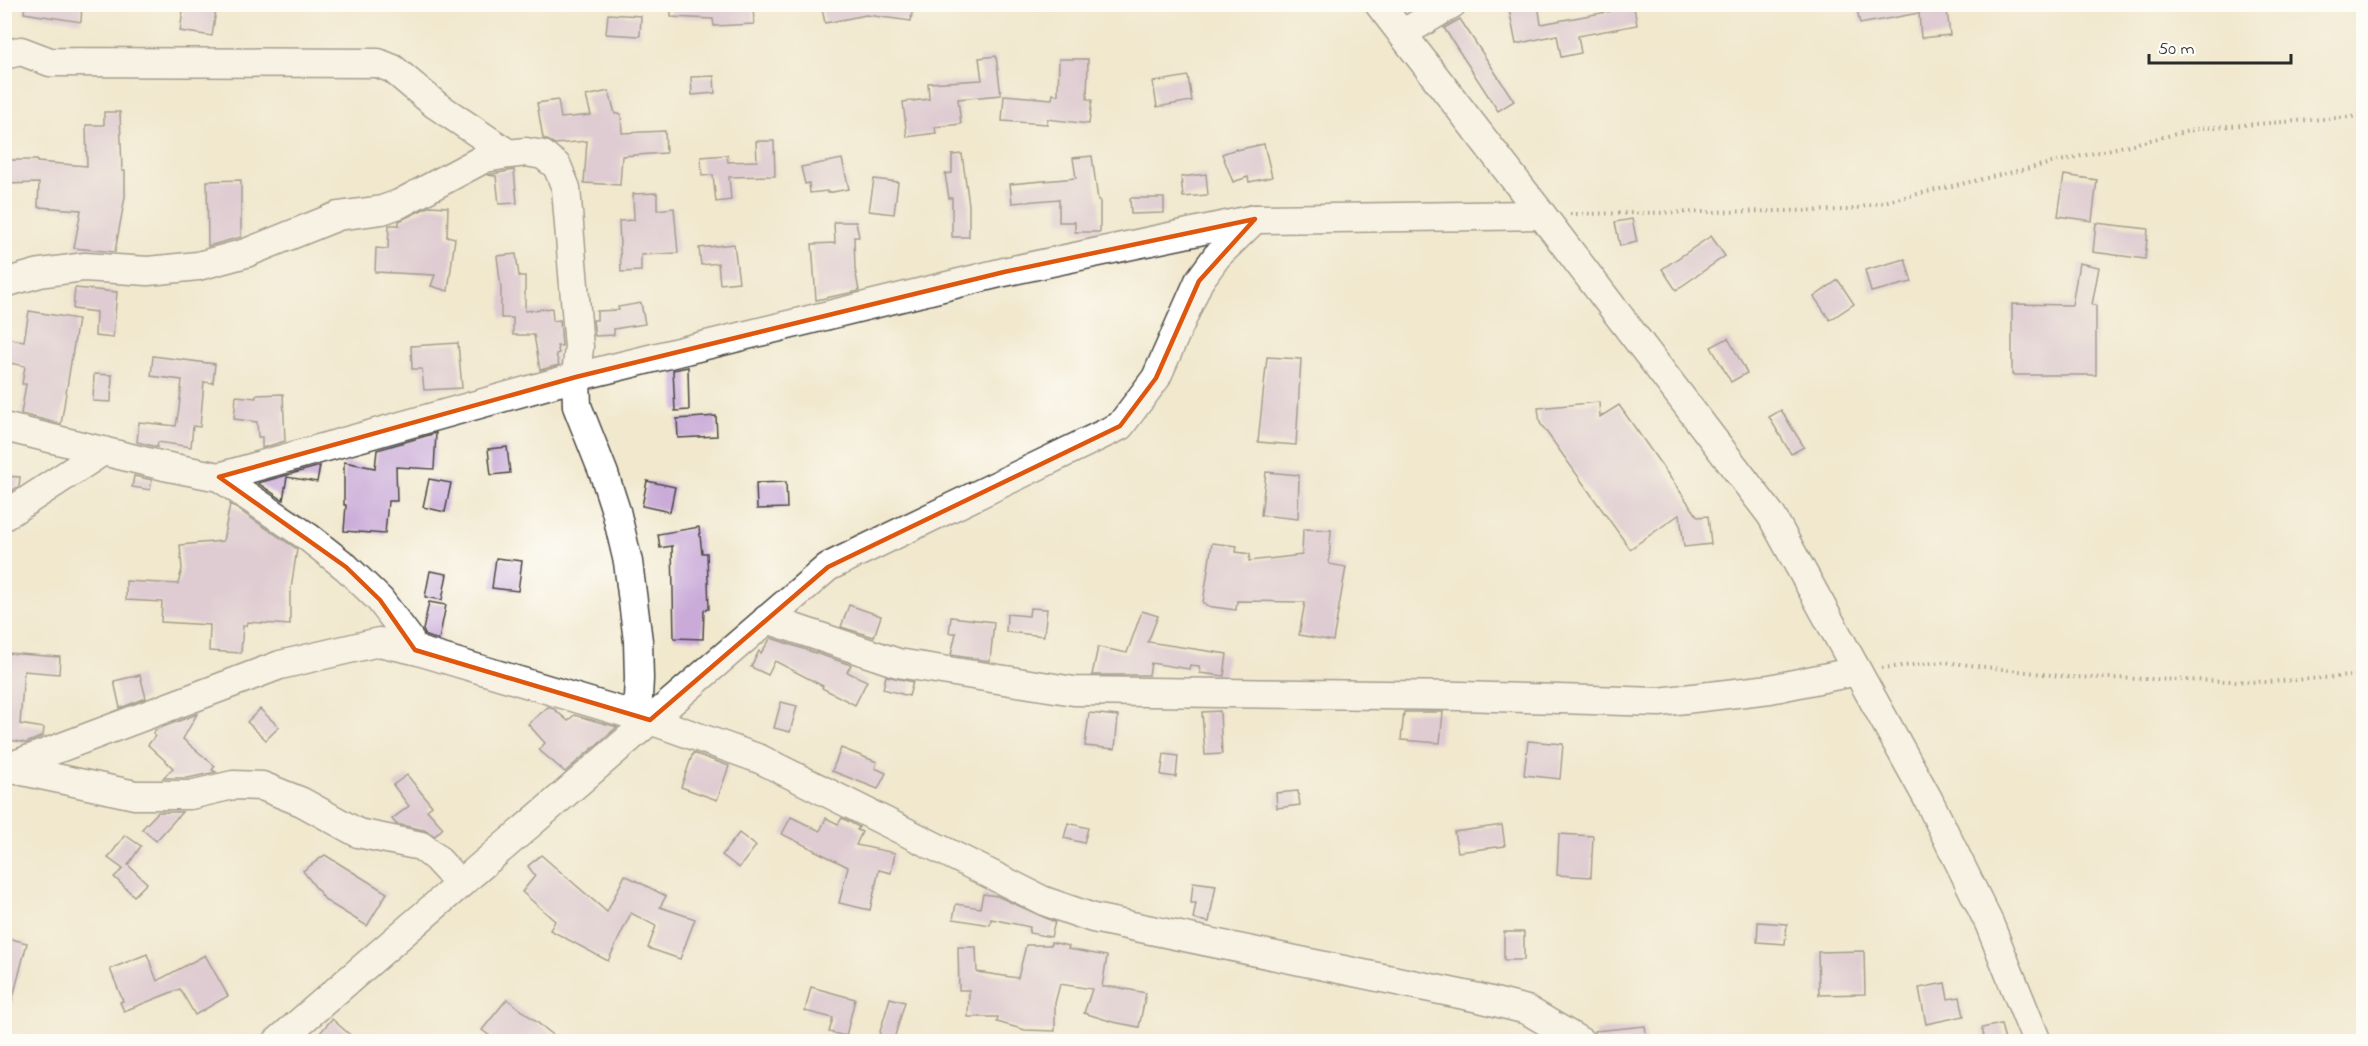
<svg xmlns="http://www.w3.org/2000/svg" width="2368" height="1046" font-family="'Indie Flower',sans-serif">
<rect width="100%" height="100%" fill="#fdfcf7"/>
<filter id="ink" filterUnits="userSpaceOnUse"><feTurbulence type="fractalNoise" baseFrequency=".0167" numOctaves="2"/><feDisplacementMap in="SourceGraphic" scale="12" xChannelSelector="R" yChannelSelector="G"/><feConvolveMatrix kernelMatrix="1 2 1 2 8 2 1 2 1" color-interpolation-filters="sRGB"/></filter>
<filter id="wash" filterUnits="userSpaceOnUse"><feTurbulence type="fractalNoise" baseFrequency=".008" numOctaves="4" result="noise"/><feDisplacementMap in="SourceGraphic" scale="24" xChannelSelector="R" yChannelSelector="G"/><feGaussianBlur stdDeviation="1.35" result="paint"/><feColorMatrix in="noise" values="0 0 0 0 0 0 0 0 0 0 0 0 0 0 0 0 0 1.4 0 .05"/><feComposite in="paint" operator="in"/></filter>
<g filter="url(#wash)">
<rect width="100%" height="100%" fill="#f1e8ce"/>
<g id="blocks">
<g fill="#c9aad8">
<polygon points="25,4 82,4 81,22 24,13"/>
<polygon points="184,4 217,4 212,36 180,31"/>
<polygon points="671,4 753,4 754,24 714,26 713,19 671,17"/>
<polygon points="821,4 913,4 911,21 866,15 825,23"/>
<polygon points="1508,4 1538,4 1541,24 1634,7 1637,25 1578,36 1581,53 1561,57 1557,35 1516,44"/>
<polygon points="1856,4 1944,4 1944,10 1947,10 1950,35 1921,38 1919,13 1860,24"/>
<polygon points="608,14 641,16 640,36 606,34"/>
<polygon points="1460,19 1514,101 1498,111 1444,28"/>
<polygon points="996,56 1001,95 958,99 961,124 935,127 936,133 907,137 903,102 929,99 928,83 982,80 979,58"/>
<polygon points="1059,59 1088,59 1087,99 1092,100 1089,124 1047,119 1047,124 1002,121 1004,95 1052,99 1053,94 1058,95"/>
<polygon points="714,76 715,93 692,95 691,77"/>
<polygon points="1188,76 1192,101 1157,107 1153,82"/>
<polygon points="609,91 615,114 621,114 622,133 665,131 666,153 622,156 620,185 584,183 587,141 555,144 543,138 537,103 558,100 561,118 591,115 586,96"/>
<polygon points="104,112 120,112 122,171 125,171 125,197 115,252 74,248 81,210 38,207 39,183 4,184 4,160 37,160 37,162 87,166 86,125 104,125"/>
<polygon points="756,141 774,141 775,176 729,177 731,200 716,202 713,175 702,176 701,157 727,155 728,162 757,161"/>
<polygon points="1264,144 1272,177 1249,182 1248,177 1233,182 1222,154 1236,149 1236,150"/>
<polygon points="962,154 969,205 969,237 952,237 952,198 949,198 945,174 952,173 952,155"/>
<polygon points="1092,156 1098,200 1100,200 1100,232 1075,232 1075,222 1059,222 1059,199 1012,203 1010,184 1076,178 1073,158"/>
<polygon points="842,159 849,189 827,193 827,191 810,193 809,183 805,184 801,167"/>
<polygon points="514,170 517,203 499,204 496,176 487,175"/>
<polygon points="1206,174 1208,195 1183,197 1181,177"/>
<polygon points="2064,175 2097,180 2092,221 2058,216"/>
<polygon points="874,179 898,182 894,214 869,211"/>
<polygon points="241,180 241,237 208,246 207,181"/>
<polygon points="657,193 657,210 674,208 678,253 641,255 641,271 621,272 619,221 634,220 633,194"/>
<polygon points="1130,198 1164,198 1164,213 1131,214"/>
<polygon points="430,206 448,207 447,238 447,236 455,238 448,291 431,286 435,275 375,272 376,248 388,249 389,225 399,225 399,221"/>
<polygon points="1632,219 1637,242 1620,246 1615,222"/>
<polygon points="834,222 856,222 859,237 854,237 855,269 859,291 816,300 812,244 835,243"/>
<polygon points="2096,223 2148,229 2145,259 2093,252"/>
<polygon points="1711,236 1725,256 1676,290 1662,269"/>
<polygon points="734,244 739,282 720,284 718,263 701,265 699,248"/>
<polygon points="516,254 519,276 525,276 525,311 552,308 553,321 560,320 562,346 557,346 559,353 556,354 559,365 540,370 534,335 513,335 513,318 501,318 501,289 497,256"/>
<polygon points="1905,259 1912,282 1871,292 1865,270"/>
<polygon points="2079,263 2099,267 2092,305 2096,305 2096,375 2012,375 2012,304 2072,305"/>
<polygon points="1838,280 1854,304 1830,320 1814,297"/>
<polygon points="75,288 117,292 113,338 95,336 96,312 73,309"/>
<polygon points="641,303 645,324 614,329 614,335 595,336 593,320 597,320 597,311 619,310 618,307"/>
<polygon points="29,311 78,319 61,424 21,414 26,384 22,384 25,366 4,362 4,338 24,341"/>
<polygon points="1728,338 1747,373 1731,382 1711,347"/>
<polygon points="458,343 462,388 424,390 422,369 412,369 411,346"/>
<polygon points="153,356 215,364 213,383 204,382 200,427 193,426 191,447 158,442 157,447 137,442 139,422 176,426 179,408 182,380 151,376"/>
<polygon points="1267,357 1301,359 1296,445 1258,442"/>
<polygon points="688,367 689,410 675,411 673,370"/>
<polygon points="94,374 112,375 111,402 93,401"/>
<polygon points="283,394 285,441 262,448 262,437 258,437 257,422 234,419 236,396 256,398 256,395"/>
<polygon points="1599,402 1600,417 1619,405 1698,517 1708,516 1711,544 1684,547 1680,514 1630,549 1540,423 1538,408"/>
<polygon points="1781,410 1804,447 1791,454 1769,417"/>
<polygon points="716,416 717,436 678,438 677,419"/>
<polygon points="436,433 434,469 396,467 397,501 388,501 385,534 344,531 346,505 344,505 344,462 375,468 377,450"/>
<polygon points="507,447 510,473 491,475 488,449"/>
<polygon points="320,466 317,482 287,477 283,500 258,483"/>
<polygon points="1266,472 1299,475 1298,519 1261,515"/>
<polygon points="4,476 20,477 19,486 4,496"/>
<polygon points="134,476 152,480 150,490 132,487"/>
<polygon points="429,479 451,483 445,512 423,507"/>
<polygon points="647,481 675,487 670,512 642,506"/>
<polygon points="786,482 787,508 757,509 756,483"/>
<polygon points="230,504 297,549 290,595 290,625 247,622 246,626 243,626 241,653 209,651 210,625 161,622 162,602 126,600 126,581 178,584 182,569 180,545 223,541"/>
<polygon points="699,527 702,553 707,553 709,609 704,610 703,639 674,638 672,546 660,548 658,534"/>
<polygon points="1303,529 1331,530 1329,564 1346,567 1333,641 1299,635 1305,602 1237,601 1236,610 1206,606 1206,604 1203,603 1212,543 1237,546 1236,552 1250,554 1249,561 1302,555"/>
<polygon points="496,558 522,561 518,591 492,588"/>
<polygon points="430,571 447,574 442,600 425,597"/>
<polygon points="429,602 446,605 439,640 426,636 423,630"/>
<polygon points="849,605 881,616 874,637 841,627"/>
<polygon points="1030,608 1047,609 1044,636 1006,632 1007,614 1029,616"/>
<polygon points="1142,611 1158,616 1148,642 1227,654 1224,676 1200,673 1199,666 1190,665 1189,669 1151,663 1149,675 1092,675 1098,647 1127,653"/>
<polygon points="951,617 994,622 990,661 951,655 956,633 949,633"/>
<polygon points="771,638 851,665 847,672 867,681 855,705 822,688 823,686 775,661 768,675 751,667 759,651 761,653"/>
<polygon points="5,653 60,657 59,674 24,671 20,724 44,728 43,736 26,743 4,739"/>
<polygon points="140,675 146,698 120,708 114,681"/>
<polygon points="886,676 913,682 909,696 883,689"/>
<polygon points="781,702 797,706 790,732 774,728"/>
<polygon points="548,707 554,709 568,721 574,715 617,727 565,772 539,750 545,743 528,724"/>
<polygon points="260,709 279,727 266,740 247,722"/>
<polygon points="1220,711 1222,754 1205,755 1202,712"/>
<polygon points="1404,712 1443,712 1440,743 1401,740"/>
<polygon points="1089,713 1118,716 1115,749 1085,746"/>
<polygon points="197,714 183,739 215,766 212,770 216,772 188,778 163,778 173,768 148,745 155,736 153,733 155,730"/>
<polygon points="1528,741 1563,744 1560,779 1524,775"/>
<polygon points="841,748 877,762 875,768 886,773 878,789 832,771"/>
<polygon points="693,753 729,766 717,800 681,787"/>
<polygon points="1164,754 1178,756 1176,777 1161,775"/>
<polygon points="407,775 432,806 427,810 443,828 435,836 424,830 396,824 392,819 409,806 393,785"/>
<polygon points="1298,791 1300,805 1277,808 1276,793"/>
<polygon points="158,812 182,812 156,841 142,829"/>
<polygon points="791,817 820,831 826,818 838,824 842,818 859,827 857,830 862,832 856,845 895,853 891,873 879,870 870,910 839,903 848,867 782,834"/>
<polygon points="1068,823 1088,828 1084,843 1064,838"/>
<polygon points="1502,825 1505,846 1458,852 1454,832"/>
<polygon points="739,833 756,846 739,868 722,855"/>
<polygon points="1559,834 1593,836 1591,877 1557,875"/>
<polygon points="125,835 141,846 128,865 147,883 134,896 114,877 123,869 108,858"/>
<polygon points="325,855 387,893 367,926 326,901 303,871"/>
<polygon points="541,855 607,912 625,875 666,896 660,907 695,919 680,959 648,948 656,926 631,913 608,961 550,930 555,921 522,892 535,876 528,866"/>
<polygon points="1193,882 1216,885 1209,922 1193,919 1196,903 1191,903"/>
<polygon points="983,894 997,896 1055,922 1051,937 1029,933 1030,927 991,919 990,925 953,919 956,904 980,908"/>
<polygon points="1758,922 1787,924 1785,944 1757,942"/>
<rect x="1504" y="932" width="20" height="28"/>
<polygon points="4,937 27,943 10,1009 4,1008"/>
<polygon points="1051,942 1069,946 1068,949 1107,956 1102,987 1116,987 1146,993 1139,1027 1113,1022 1084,1013 1092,989 1060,984 1055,1003 1055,1031 1025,1030 997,1022 998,1017 968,1017 969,990 959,990 958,947 976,947 977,972 1018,978 1026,945 1051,945"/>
<polygon points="1864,951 1865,994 1819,995 1818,952"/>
<polygon points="147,954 157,981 205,955 228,996 195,1015 180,989 124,1011 120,1002 123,1001 110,969"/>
<polygon points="1945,983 1948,999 1960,997 1964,1016 1926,1024 1919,988"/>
<polygon points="811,987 855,999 846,1036 829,1032 833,1018 805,1011"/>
<polygon points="890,998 905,1002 894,1039 879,1035"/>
<polygon points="507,999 561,1041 497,1041 482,1030"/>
<polygon points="332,1019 357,1041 313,1041"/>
<polygon points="2001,1024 2005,1041 1985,1041 1982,1028"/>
<polygon points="1645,1026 1647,1041 1597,1041 1595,1033 1595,1031"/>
</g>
</g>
</g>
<g filter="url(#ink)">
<use href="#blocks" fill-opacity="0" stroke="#494743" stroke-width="1.5"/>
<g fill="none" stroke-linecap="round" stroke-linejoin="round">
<defs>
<g id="minor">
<polyline points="1379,4 1542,215 1771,515 1928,799 1989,923 2037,1042"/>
<polyline points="1402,34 1452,4"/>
<polyline points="4,55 21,51 50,62 378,63 393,69 436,105 509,154"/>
<polyline points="4,283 40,273 84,267 148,271 198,266 246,253 338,216 382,210 399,204 485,158 509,154 526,152 543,155 557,166 566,188 579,347 576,377 577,406 604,474 616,511 628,562 638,641 639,679 637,716"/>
<polyline points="4,427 164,466 219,477 308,537 346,567 380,600 408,637 415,650"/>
<polyline points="219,477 576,377 1004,272 1255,219 1542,215"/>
<polyline points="4,516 103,451"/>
<polyline points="767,619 898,663 1074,691 1462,696 1659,702 1770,689 1857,671"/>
<polyline points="4,767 135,795 190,795 233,785 262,786 302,802 358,833 421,846 436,858 460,884"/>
<polyline points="6,768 280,665 379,642 415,650 650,720 760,759 1044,901 1093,918 1479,998 1527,1010 1581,1042"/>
<polyline points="277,1042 828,567 1120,426 1156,378 1199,281 1217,256 1255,219"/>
</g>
</defs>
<use href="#minor" stroke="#494743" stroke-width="31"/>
<g stroke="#494743" stroke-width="4" stroke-dasharray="1.5 4.5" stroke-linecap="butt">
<polyline points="1570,214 1849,210 2202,128 2364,116"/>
<polyline points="1882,668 1944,662 2068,677 2267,682 2364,675"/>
</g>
<use href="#minor" stroke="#fff" stroke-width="28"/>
</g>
</g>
<path d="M0 0H2368V1046H0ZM1255 219 1199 281 1156 378 1120 426 828 567 650 720 415 650 380 600 346 567 219 477 576 377 1004 272Z" fill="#f1e8ce" fill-opacity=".55" fill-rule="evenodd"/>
<path fill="none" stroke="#df570e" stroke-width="4.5" stroke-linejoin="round" d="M1255 219 1199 281 1156 378 1120 426 828 567 650 720 415 650 380 600 346 567 219 477 576 377 1004 272Z"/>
<rect width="2368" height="1046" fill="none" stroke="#fdfcf7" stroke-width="24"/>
<path d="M2149 54v9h142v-9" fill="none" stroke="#2b2b2b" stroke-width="3"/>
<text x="2158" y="54" font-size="18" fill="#2b2b2b" stroke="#fdfcf7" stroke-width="4.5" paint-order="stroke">50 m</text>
</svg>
